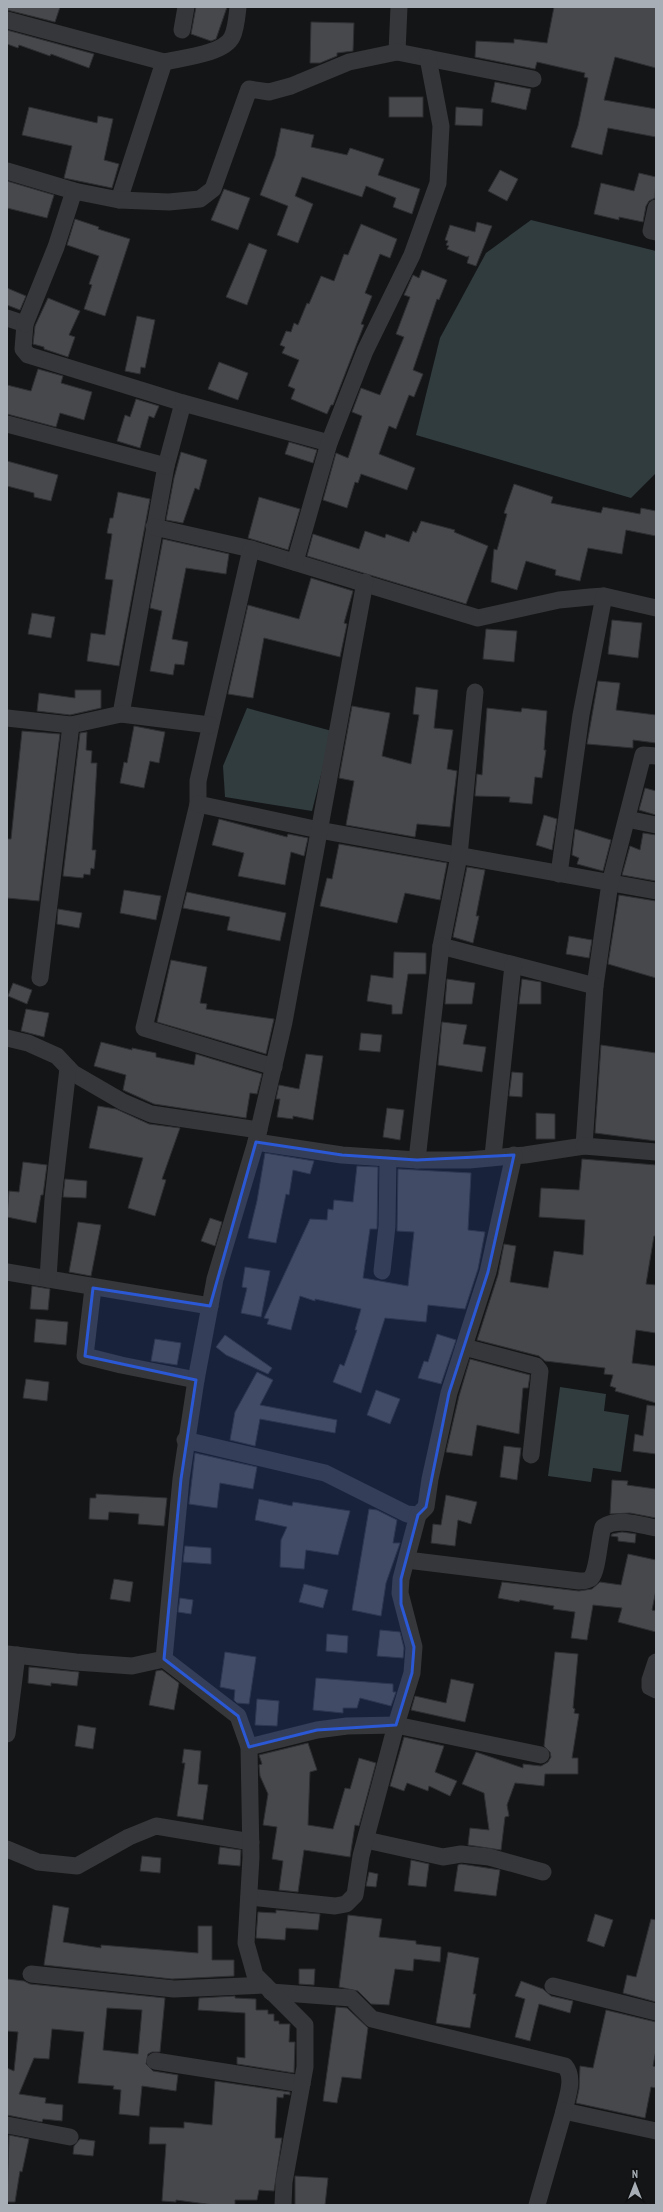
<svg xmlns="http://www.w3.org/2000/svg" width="663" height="2212" font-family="'PT Sans Narrow',sans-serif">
<rect width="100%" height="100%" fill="#141516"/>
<g fill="#313c3f">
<polygon points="531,220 656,251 656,473 631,498 416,435 440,338 486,253"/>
<polygon points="247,708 332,731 312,811 225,797 223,766"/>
<polygon points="560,1387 606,1394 604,1411 629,1415 621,1472 593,1468 591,1482 548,1476"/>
</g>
<g fill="#46484b" stroke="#2e2f32" fill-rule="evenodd">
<polygon points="7,7 60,7 55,22 7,10"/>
<polygon points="196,7 227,7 216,39 211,41 191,34"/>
<polygon points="554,7 656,7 656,68 615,57 604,100 656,109 656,137 608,128 602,155 571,147 578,126 588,78 584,77 585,73 537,62 535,69 475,57 476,41 514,43 514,39 547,43"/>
<polygon points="311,22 354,23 353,51 337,53 337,56 320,63 310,63"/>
<polygon points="7,30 94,54 89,68 51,54 50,56 19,45 18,48 7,44"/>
<polygon points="495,82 531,89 526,110 491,102"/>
<rect x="389" y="97" width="34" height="20"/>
<polygon points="29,107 97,123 98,116 113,119 104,160 119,164 112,188 64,178 72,146 22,135"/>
<polygon points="456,107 483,109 482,126 455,125"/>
<polygon points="281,128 314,135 311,147 347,155 350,148 384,159 378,175 420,189 412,214 393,207 396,198 366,186 362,197 302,177 295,196 313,204 298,243 277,235 288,206 260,195 275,156"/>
<polygon points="500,170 518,179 507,201 488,191"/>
<polygon points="639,173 656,177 655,198 649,201 646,206 643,222 619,217 619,220 594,214 601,183 634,191"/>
<polygon points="7,181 54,195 47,218 7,208"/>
<polygon points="224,189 250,198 238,230 211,220"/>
<polygon points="75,219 99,227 98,229 130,239 105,316 84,309 92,285 89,284 99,256 67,245"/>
<polygon points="477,222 492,226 476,266 467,263 469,256 467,257 447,249 449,246 446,245 448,241 445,240 450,225 475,232"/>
<polygon points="361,224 397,239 390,258 380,254 365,293 372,296 361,324 364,325 333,405 331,405 327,414 291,399 295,389 288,386 299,360 282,353 285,347 280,345 286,331 291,332 294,323 298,325 307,303 309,304 321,276 334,281 344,254 348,255"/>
<polygon points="249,243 267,250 247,305 226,297"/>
<polygon points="422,270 447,280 439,300 437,299 413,370 423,374 414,397 409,395 396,429 389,426 379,454 415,468 407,490 361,474 358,483 355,482 347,508 323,500 336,453 348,458 362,416 352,412 361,388 380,395 404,337 396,334 410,297 404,295 413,275 419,278"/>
<polygon points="7,288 26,296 20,310 7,305"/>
<polygon points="48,298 80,311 69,335 75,337 68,357 44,349 44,347 33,344 35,326"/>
<polygon points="137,316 155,320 145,368 141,367 140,374 125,371"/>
<polygon points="219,362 248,373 238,400 208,389"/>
<polygon points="38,369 63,376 61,383 92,392 84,420 60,413 56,427 7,414 7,385 31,391"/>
<polygon points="136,399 159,406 154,418 149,416 140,448 117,441 125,415 130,417"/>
<polygon points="289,442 317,450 313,463 285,454"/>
<polygon points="181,452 207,460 199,490 195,488 183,523 166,520 174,478"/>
<polygon points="7,461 58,475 51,501 34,497 34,493 7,486"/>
<polygon points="514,484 553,497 551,503 601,513 603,507 640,514 641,508 656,511 656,536 626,530 622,554 588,548 580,581 555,575 556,570 526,561 517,590 491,582 494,549 497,550 507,514 504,513"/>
<polygon points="118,492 150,499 119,666 87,661 91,633 105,635 113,580 105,579 112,534 107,533 110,518 113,518"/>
<polygon points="259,497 300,509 288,550 248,538"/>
<polygon points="421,521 455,530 454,532 488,546 466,604 307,556 313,534 359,549 365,531 385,538 386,534 409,542 413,531 416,533"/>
<polygon points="163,539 229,554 226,574 186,568 172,639 188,642 184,665 175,664 173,675 150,671 162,611 150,608"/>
<polygon points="311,578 353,591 344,623 347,624 340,657 264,638 253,698 228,694 248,605 299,619"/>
<polygon points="32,613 55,617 51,638 28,634"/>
<polygon points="612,620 642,623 638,658 608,654"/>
<polygon points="486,629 517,631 514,662 483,659"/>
<polygon points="598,681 620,683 616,710 656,715 656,743 633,740 633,748 587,744"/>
<polygon points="416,687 438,690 434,728 453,730 447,769 457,771 450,827 417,824 415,837 346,825 354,781 339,778 352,706 390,713 382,756 411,764 419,715 413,714"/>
<polygon points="75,690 101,690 101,708 70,715 37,711 39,693 75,698"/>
<polygon points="487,708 521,712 522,708 547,711 544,750 546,750 542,778 535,777 532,804 509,802 510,797 475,796 477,774 482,775"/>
<polygon points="134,726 165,732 159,763 150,761 144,788 120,783 124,762 127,763"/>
<polygon points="22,731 60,734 39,901 7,898 7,839 11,839"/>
<polygon points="87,732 86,750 92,751 91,763 97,763 92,850 96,850 94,869 91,868 90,875 84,874 83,878 63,876 80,733"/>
<polygon points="645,788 656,791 656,815 639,810"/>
<polygon points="544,815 557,819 552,850 536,845"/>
<polygon points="219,819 287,837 288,834 308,838 304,856 291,852 285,885 238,876 244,853 212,845"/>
<polygon points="575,829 611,840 603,871 577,864 579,858 572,855"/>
<polygon points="643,833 656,835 656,881 622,875 630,846 640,850"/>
<polygon points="339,844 447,863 440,900 405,893 397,923 320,906 327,878 332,879"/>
<polygon points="467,867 485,870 476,916 479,916 473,943 453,937"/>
<polygon points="124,890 161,896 156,920 120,913"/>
<polygon points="187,892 286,913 280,941 227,930 230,917 183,908"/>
<polygon points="619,895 656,901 656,978 608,964"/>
<polygon points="58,909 82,913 79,928 57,924"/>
<polygon points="569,936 592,940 589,958 566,954"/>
<polygon points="394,952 426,953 426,974 408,974 402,1014 392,1014 392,1005 367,1001 371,975 393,978"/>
<polygon points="171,960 207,967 200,1003 207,1004 206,1009 274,1019 266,1054 157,1022"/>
<polygon points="447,979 475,983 472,1004 445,1004"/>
<polygon points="522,979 541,982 541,1004 519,1004"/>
<polygon points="13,983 32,990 27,1004 8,996"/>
<polygon points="26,1009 49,1013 44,1037 21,1031"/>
<polygon points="442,1022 467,1025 463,1044 486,1047 482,1072 438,1065"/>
<polygon points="361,1033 382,1035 380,1052 359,1050"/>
<polygon points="101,1042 132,1050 132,1048 156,1053 156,1057 194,1065 196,1054 262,1074 257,1094 250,1093 246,1118 154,1104 123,1090 126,1075 94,1066"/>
<polygon points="601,1045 656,1053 656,1141 595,1133"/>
<polygon points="306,1054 323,1056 313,1120 293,1116 293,1119 277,1117 280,1099 276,1099 279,1085 299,1089"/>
<polygon points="512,1072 523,1073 522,1097 509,1096"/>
<polygon points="98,1106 116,1109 149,1124 180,1128 162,1179 166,1180 155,1216 128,1208 143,1158 89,1148"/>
<polygon points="387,1108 404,1110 400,1140 383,1137"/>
<polygon points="536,1113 555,1114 555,1139 536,1139"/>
<polygon points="265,1153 314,1161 310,1174 293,1170 289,1195 286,1194 276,1243 248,1238 257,1201"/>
<polygon points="582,1159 656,1165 656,1236 654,1236 646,1284 656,1285 656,1333 636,1330 632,1363 656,1366 656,1403 615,1391 616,1388 610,1386 613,1375 604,1374 605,1368 545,1361 539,1356 477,1340 498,1275 504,1244 516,1246 510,1282 548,1288 554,1251 583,1255 585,1220 539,1217 541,1188 579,1190"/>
<polygon points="23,1162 47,1165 43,1195 41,1195 36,1223 7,1217 9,1191 19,1192"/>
<polygon points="357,1166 378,1167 377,1229 370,1229 363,1278 408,1286 414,1232 397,1231 398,1169 471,1173 468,1230 485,1232 478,1269 465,1309 428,1305 426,1322 385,1318 361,1393 333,1382 340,1364 344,1366 357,1330 355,1330 361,1309 315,1299 315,1301 300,1296 291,1330 267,1324 269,1319 264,1318 310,1219 327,1220 328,1209 333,1210 334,1200 353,1202"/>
<polygon points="65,1179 87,1181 86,1198 63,1197"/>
<polygon points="210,1218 222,1222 215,1246 201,1241"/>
<polygon points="78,1222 101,1225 91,1276 69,1272"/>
<polygon points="245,1267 270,1271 261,1317 241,1313 247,1288 242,1287"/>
<polygon points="32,1286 50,1289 48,1310 30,1309"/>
<polygon points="36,1319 68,1322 66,1345 34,1342"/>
<polygon points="437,1334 456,1340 441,1384 418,1378 424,1361 428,1362"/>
<polygon points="225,1335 272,1368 268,1374 226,1355 216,1347"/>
<polygon points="155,1339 181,1343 177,1365 151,1361"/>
<polygon points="470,1359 530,1375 528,1388 523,1388 519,1434 477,1425 472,1456 446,1452 459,1396"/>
<polygon points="257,1372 273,1380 260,1405 337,1420 335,1433 260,1419 255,1446 230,1440 235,1412"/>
<polygon points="26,1379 49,1382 47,1401 23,1398"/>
<polygon points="376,1390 400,1399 390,1424 367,1415"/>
<polygon points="647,1405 656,1406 656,1454 633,1451 635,1434 643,1436"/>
<polygon points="504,1446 521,1448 517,1480 500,1477"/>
<polygon points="195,1453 257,1467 253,1489 220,1483 217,1508 189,1504"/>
<polygon points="612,1480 628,1481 627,1485 656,1489 656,1518 630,1513 610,1514"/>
<polygon points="96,1494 167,1498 164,1526 138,1524 139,1514 109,1512 108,1520 89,1519 90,1498 96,1498"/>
<polygon points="446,1495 477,1502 471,1524 458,1520 455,1546 431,1543 433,1524 441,1525"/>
<polygon points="259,1499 292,1506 293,1502 350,1511 338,1555 306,1550 304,1569 280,1567 281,1540 287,1527 255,1520"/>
<polygon points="369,1509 377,1510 397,1520 393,1543 400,1543 386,1583 381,1616 352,1610"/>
<polygon points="622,1532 636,1534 635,1543 618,1541 618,1537 611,1536 612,1534"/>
<polygon points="185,1546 211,1548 211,1564 183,1562"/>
<polygon points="628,1554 656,1560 656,1590 652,1610 656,1611 656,1632 618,1622 622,1608 593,1605 587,1640 571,1638 575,1612 553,1609 554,1606 520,1600 519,1602 498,1598 502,1582 579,1591 592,1589 600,1582 621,1585"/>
<polygon points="114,1579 133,1582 130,1602 110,1599"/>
<polygon points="304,1584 328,1590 323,1608 299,1602"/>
<polygon points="180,1598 193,1600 191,1614 178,1612"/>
<polygon points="380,1630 400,1632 404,1648 403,1658 377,1656"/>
<polygon points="327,1634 348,1636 347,1653 326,1651"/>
<polygon points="225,1652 256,1657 249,1704 237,1703 234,1700 235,1690 220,1687"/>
<polygon points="555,1652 578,1654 573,1708 575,1709 574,1713 579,1714 572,1758 578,1758 578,1774 545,1774 544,1786 515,1783 507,1805 509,1816 505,1817 501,1850 468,1845 470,1828 489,1830 484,1793 462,1784 476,1752 523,1768 523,1764 541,1766 548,1762 551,1757 550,1752 544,1746"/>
<polygon points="29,1667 79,1672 77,1686 51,1683 51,1686 28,1683"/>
<polygon points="162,1670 179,1683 174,1710 149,1705 156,1671"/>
<polygon points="316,1678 393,1684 393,1692 396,1692 391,1706 360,1698 357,1708 343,1708 343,1713 313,1710"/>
<polygon points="451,1679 474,1684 465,1722 411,1710 415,1696 446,1703"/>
<polygon points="257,1699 279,1701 277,1726 255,1725"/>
<polygon points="78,1725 96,1728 93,1749 75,1746"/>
<polygon points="404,1737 444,1746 435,1772 457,1781 450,1796 429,1786 428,1791 407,1783 404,1791 390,1786"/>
<polygon points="308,1743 317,1770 310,1772 308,1825 333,1829 345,1788 350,1789 359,1758 376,1763 359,1826 355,1825 350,1857 304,1850 298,1892 279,1890 283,1861 272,1859 277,1827 263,1825 268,1794 260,1776 259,1765 262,1764 259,1755"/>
<polygon points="184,1749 201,1751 198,1784 208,1785 203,1820 177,1816 185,1763 182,1763"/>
<polygon points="220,1847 241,1850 240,1866 218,1864"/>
<polygon points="142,1856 161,1858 160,1873 140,1871"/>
<polygon points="411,1860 429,1864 426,1887 408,1885"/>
<polygon points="461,1864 500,1870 496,1896 454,1891 458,1865"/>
<polygon points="369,1872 378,1874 376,1887 366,1886"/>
<polygon points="53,1905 69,1908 63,1942 101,1948 101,1945 198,1953 198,1926 212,1926 212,1960 234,1960 234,1976 172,1979 44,1965"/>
<polygon points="276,1910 320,1914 318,1930 286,1928 285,1940 256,1938 258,1912 276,1913"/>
<polygon points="595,1914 613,1920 604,1947 587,1941"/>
<polygon points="348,1915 382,1919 379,1937 416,1941 416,1944 441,1947 440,1962 414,1959 413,1971 395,1969 389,2005 371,2004 358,1991 339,1987"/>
<polygon points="651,1919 656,1920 656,2002 623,1993 627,1975 636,1977"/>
<polygon points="448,1952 479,1958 473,1994 476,1994 470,2028 436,2023"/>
<polygon points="299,1969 315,1969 314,1985 299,1984"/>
<path d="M7 1979 24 1981 30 1984 165 1998 160 2052H152L148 2054 146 2064 153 2071 178 2075 176 2091 142 2086 139 2116 119 2114 121 2090 113 2089 114 2086 78 2083 84 2032 52 2029 49 2059 34 2058 19 2094 46 2098 45 2103 63 2105 62 2121 43 2119 42 2122 7 2115V2068L14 2071 18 2032 7 2031ZM107 2008 142 2010 138 2054 103 2050Z"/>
<polygon points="521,1981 543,1989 551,1996 573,2001 570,2013 539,2004 530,2041 515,2037 525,1999 515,1996"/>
<polygon points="235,1996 235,1998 256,1999 256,2010 268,2010 268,2014 274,2014 274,2021 279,2021 279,2024 290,2024 289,2042 295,2042 294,2073 237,2064 237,2057 245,2058 245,2013 198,2010 199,1998"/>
<polygon points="336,2007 347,2008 368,2028 361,2079 342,2077 337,2103 323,2101"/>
<polygon points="606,2010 656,2022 656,2050 653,2066 656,2067 656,2088 651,2087 645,2118 576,2103 579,2089 580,2066 593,2068"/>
<polygon points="215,2081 290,2092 290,2095 284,2094 283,2098 277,2097 275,2138 282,2138 274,2191 259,2190 257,2200 235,2200 235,2205 214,2205 176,2200 176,2202 162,2201 166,2144 149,2144 150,2127 184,2128 184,2122 212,2125"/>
<polygon points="9,2135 29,2139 22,2172 20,2171 15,2202 7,2202"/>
<polygon points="80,2139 95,2141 93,2156 73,2154 74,2146"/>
<polygon points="295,2176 328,2178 325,2205 295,2205"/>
</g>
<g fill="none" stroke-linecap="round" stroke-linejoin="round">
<g stroke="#36373a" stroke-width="17">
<polyline points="7,20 164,62"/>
<polyline points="182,30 186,7"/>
<polyline points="397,52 399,7"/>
<polyline points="7,171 74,191"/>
<path d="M119 200 164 62C181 58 224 54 232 37 236 29 237 16 238 7"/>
<polyline points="656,208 651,231 656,232"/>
<polyline points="7,318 25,324 23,349 28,355 183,403 166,466 121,714"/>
<polyline points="25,324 56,247 74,191 119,200 169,202 200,199 213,189 249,89 269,92 291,86 349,62 397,52 533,79"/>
<polyline points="183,403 329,443"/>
<polyline points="7,424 166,466"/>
<polyline points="154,527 251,549 478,618 559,600 590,597 604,596 656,608"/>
<polyline points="251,549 198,781 198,804 144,1028 274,1067"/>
<polyline points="295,562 329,443 365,351 412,255 438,183 441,126 428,58"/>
<polyline points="7,718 71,725 121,714 210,725"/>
<polyline points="198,804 319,830 656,891"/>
<polyline points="627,819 656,825"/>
<polyline points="559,874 581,715 604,596"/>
<polyline points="40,978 71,725"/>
<polyline points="595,986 610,883 643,755 656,756"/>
<polyline points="7,1038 28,1043 57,1056 73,1073 123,1102 151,1114 259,1130"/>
<polyline points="256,1142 342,1155 417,1160 469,1160 525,1155 584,1146 595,986 441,946 459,856 475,692"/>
<polyline points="584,1146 656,1152"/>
<polyline points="493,1156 513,965"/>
<polyline points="417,1160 441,946"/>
<polyline points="382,1271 387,1226 388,1158"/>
<polyline points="7,1272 210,1306"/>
<polyline points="48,1279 53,1199 68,1068"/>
<polyline points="93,1288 85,1356 121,1365 196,1380"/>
<polyline points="464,1347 536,1366 540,1371 531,1455"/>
<polyline points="185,1440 325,1473 407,1514 418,1515 426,1507 430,1479 449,1393 488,1272 514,1155"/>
<path d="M407 1560 579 1581C583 1581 588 1581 591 1578 598 1570 599 1539 603 1527 618 1517 640 1525 656 1528"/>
<polyline points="7,1654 76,1662 132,1666 164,1659"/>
<polyline points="656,1662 650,1680 650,1687 656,1690"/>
<polyline points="7,1734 17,1655"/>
<polyline points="249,1747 317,1730 347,1726 396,1725 541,1755"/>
<polyline points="366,1840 443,1857 461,1854 489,1857 543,1872"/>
<polyline points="7,1849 38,1862 77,1866 129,1837 156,1826 251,1842"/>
<polyline points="249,1897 335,1906 346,1904 355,1895 361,1856 396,1725 412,1673 414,1647 400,1593 401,1579 418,1515"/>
<polyline points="31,1974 174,1989 265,1985"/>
<polyline points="553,1986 656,2012"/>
<path d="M271 1992 351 1998 372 2019 565 2066C575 2078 567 2097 564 2111L656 2131"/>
<polyline points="155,2061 302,2084"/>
<polyline points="7,2125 70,2137"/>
<polyline points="283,2205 284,2182 305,2067 305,2025 255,1975 246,1943 251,1857 249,1747 238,1716 164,1659 181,1479 196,1380 215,1279 256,1142 284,1022 365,582"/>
<polyline points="537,2205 564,2111"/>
</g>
</g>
<path fill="#2b58d4" fill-opacity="0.2" stroke="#2b58d4" stroke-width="3" stroke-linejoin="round" d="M256 1142 342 1155 417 1160 514 1155 488 1272 449 1393 426 1507 418 1515 401 1579V1604L414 1647 412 1673 396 1725 317 1730 249 1747 238 1716 164 1659 181 1479 196 1380 85 1356 93 1288 210 1306Z"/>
<rect width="663" height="2212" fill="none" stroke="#a7aeb5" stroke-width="16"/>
<g transform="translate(635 2184)" stroke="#0f1011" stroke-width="3" paint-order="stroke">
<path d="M0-3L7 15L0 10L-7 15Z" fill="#a7aeb5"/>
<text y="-6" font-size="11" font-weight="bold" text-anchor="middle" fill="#a7aeb5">N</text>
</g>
</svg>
